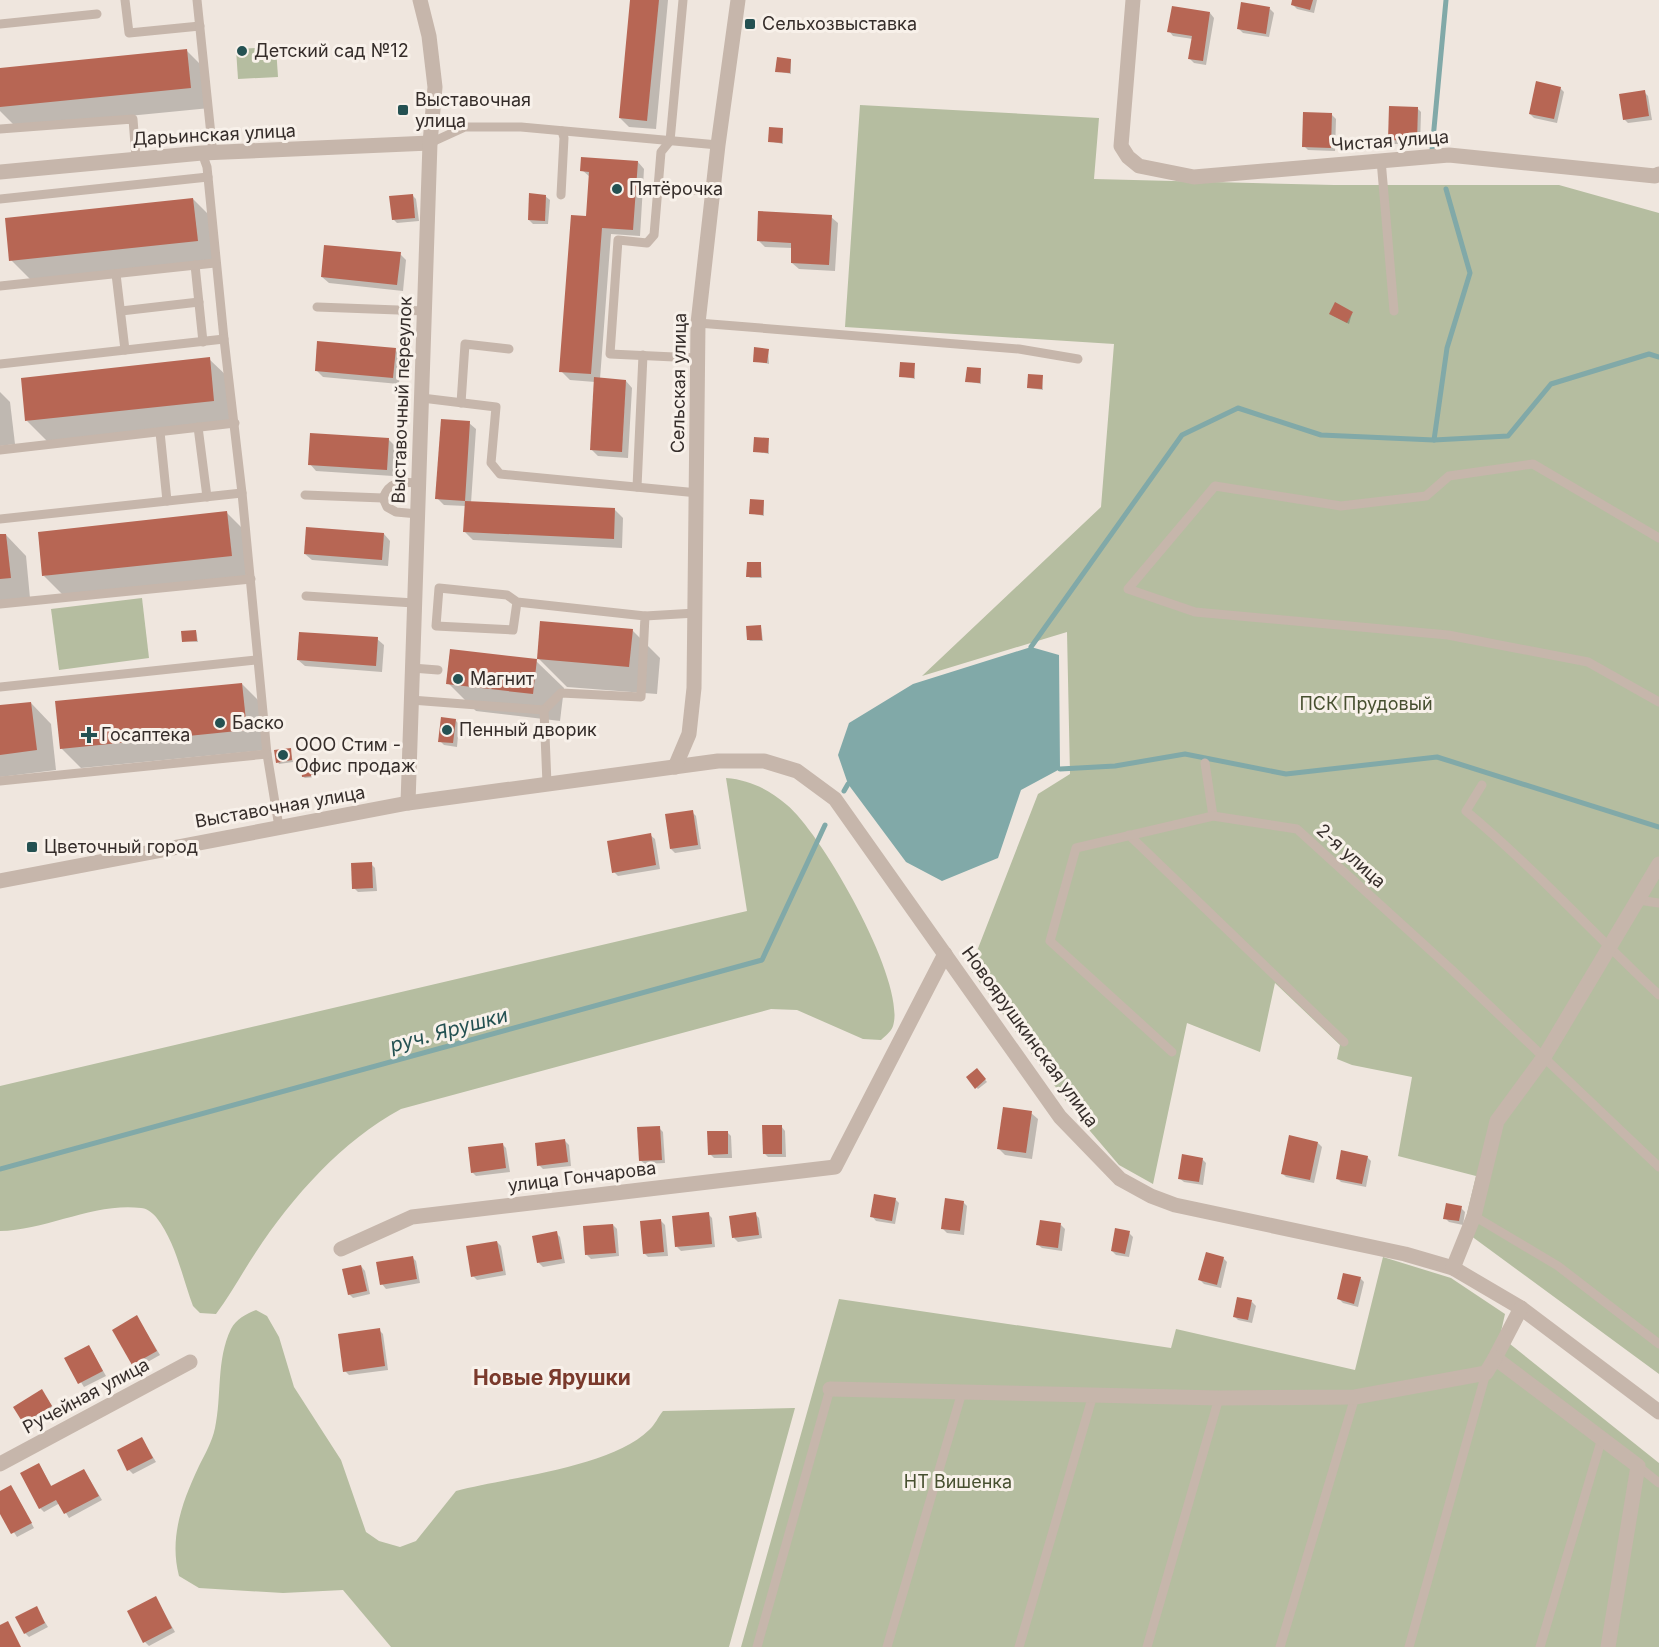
<svg xmlns="http://www.w3.org/2000/svg" width="1659" height="1647" font-family="Inter,sans-serif">
<rect width="100%" height="100%" fill="#efe6de"/>
<g fill="#b5bda0">
<polygon points="276,47 278,77 238,79 236,49"/>
<polygon points="860,105 1099,118 1094,179 1334,185 1559,185 1659,213 1659,1374 1463,1230 1476,1176 1398,1156 1412,1077 1352,1065 1337,1059 1340,1045 1275,983 1260,1052 1187,1023 1153,1184 1119,1165 1073,1111 970,969 1038,794 1070,774 1067,632 922,676 1101,507 1114,344 845,327"/>
<polygon points="142,598 149,658 59,670 51,609"/>
<path d="M726 778C750 780 768 789 787 805 822 834 907 982 893 1026 891 1032 885 1036 881 1040L863 1039 797 1010 771 1009 401 1109C342 1141 293 1196 256 1252 242 1273 231 1294 216 1314L200 1313 193 1306C182 1277 176 1242 156 1217 153 1213 146 1208 141 1208 96 1202 46 1230 0 1231V1086L747 911Z"/>
<polygon points="1383,1257 1451,1278 1505,1314 1500,1336 1659,1463 1659,1647 741,1647 839,1299 1171,1348 1176,1329 1355,1370"/>
<path d="M256 1310 267 1316 279 1337 294 1387 341 1460 366 1532 379 1541 400 1547 416 1541 456 1491C508 1477 610 1468 649 1430 655 1425 658 1417 663 1411L795 1408 729 1647H391L343 1590 283 1593 199 1588 179 1576C169 1538 182 1502 199 1466 205 1454 212 1442 215 1428 222 1396 216 1360 231 1329 236 1319 246 1314 256 1310Z"/>
</g>
<polygon fill="#81a9a8" points="1031,647 1059,655 1060,769 1021,790 998,858 942,881 906,862 848,784 838,755 849,723 913,684"/>
<g fill="#0003">
<polygon points="632,0 668,0 656,129 629,127 620,118"/>
<polygon points="1294,0 1317,0 1314,13 1297,9 1293,5"/>
<polygon points="1270,9 1274,13 1269,37 1243,33 1238,28"/>
<polygon points="1210,13 1214,18 1206,65 1194,63 1190,59 1193,39 1173,36 1169,31"/>
<polygon points="187,51 207,71 210,108 16,127 0,111 0,69"/>
<polygon points="791,60 791,74 777,71"/>
<polygon points="1560,88 1564,92 1557,123 1534,118 1530,114"/>
<polygon points="1644,92 1648,96 1652,120 1628,123 1624,119"/>
<polygon points="1417,108 1421,112 1420,144 1393,144 1389,140"/>
<polygon points="1332,115 1336,119 1335,151 1308,150 1304,146"/>
<polygon points="783,130 783,144 769,141"/>
<polygon points="638,162 644,169 640,236 611,234 600,379 626,381 632,388 628,458 598,456 591,449 595,382 570,380 561,371 590,217 590,177 582,170"/>
<polygon points="412,195 416,199 419,221 397,223 393,219"/>
<polygon points="545,196 550,200 548,224 533,224 529,220"/>
<polygon points="193,199 213,219 217,260 31,280 11,260"/>
<polygon points="831,217 838,223 835,271 799,269 792,263 793,248 765,247 758,240"/>
<polygon points="400,254 406,260 403,291 329,283 322,277"/>
<polygon points="1352,313 1349,324 1332,315"/>
<polygon points="395,350 401,356 399,384 323,377 316,370"/>
<polygon points="768,350 769,364 754,361"/>
<polygon points="209,359 230,379 234,421 47,441 27,421"/>
<polygon points="914,365 915,379 901,376"/>
<polygon points="981,370 981,384 967,381"/>
<polygon points="1042,376 1043,390 1029,388"/>
<polygon points="0,392 10,402 15,444 0,446"/>
<polygon points="469,423 476,429 471,503 615,510 623,518 622,548 473,540 464,531 466,506 444,505 437,498"/>
<polygon points="388,439 395,446 393,476 316,471 310,464"/>
<polygon points="768,440 769,454 755,451"/>
<polygon points="764,502 764,516 750,513"/>
<polygon points="227,513 247,533 251,576 64,596 44,576"/>
<polygon points="384,534 390,541 388,566 312,560 305,554"/>
<polygon points="6,535 26,556 30,598 0,601 0,536"/>
<polygon points="761,564 762,578 750,578 748,576"/>
<polygon points="761,627 763,641 750,641 749,640"/>
<polygon points="632,630 660,658 657,694 567,687 539,659"/>
<polygon points="196,631 198,642 184,641"/>
<polygon points="377,639 384,645 382,672 305,666 298,660"/>
<polygon points="536,661 564,688 560,721 476,711 448,683"/>
<polygon points="242,684 262,704 266,750 81,768 61,748"/>
<polygon points="31,703 51,724 56,770 0,777 0,707"/>
<polygon points="455,720 459,724 457,747 444,745 440,741"/>
<polygon points="290,749 293,762 279,764 278,762"/>
<polygon points="312,768 315,777 305,778 303,777"/>
<polygon points="692,812 696,816 701,849 675,853 671,849"/>
<polygon points="650,835 655,839 660,869 618,876 614,872"/>
<polygon points="371,864 375,868 377,891 358,892 354,888"/>
<polygon points="977,1070 987,1082 978,1089 968,1078"/>
<polygon points="1031,1113 1038,1119 1032,1159 1005,1155 998,1148"/>
<polygon points="781,1126 785,1131 786,1157 768,1157 764,1153"/>
<polygon points="659,1128 663,1132 665,1163 645,1164 640,1160"/>
<polygon points="727,1132 731,1136 732,1158 714,1158 710,1154"/>
<polygon points="565,1141 569,1145 571,1166 543,1169 539,1165"/>
<polygon points="1318,1143 1322,1147 1314,1183 1286,1177 1282,1173"/>
<polygon points="502,1144 506,1148 510,1172 476,1176 472,1172"/>
<polygon points="1367,1157 1371,1161 1366,1187 1341,1182 1337,1178"/>
<polygon points="1202,1159 1206,1163 1203,1185 1184,1182 1179,1178"/>
<polygon points="895,1199 899,1203 895,1224 876,1221 872,1216"/>
<polygon points="963,1202 967,1206 964,1235 947,1233 943,1229"/>
<polygon points="1461,1208 1465,1212 1463,1225 1449,1222 1445,1218"/>
<polygon points="708,1214 712,1218 715,1247 681,1251 677,1247"/>
<polygon points="755,1214 759,1218 762,1238 738,1242 734,1238"/>
<polygon points="661,1221 665,1225 668,1256 648,1257 644,1253"/>
<polygon points="613,1225 617,1229 619,1256 591,1259 587,1255"/>
<polygon points="1061,1225 1065,1229 1062,1251 1042,1248 1037,1244"/>
<polygon points="556,1233 560,1237 565,1263 543,1267 539,1263 534,1237"/>
<polygon points="1129,1233 1133,1237 1129,1257 1116,1255 1112,1251"/>
<polygon points="497,1242 501,1246 506,1275 477,1280 473,1276"/>
<polygon points="412,1257 416,1261 420,1283 386,1289 382,1284"/>
<polygon points="1223,1258 1227,1262 1221,1288 1204,1284 1200,1280"/>
<polygon points="361,1266 365,1271 370,1294 353,1298 349,1294"/>
<polygon points="1360,1278 1364,1282 1358,1307 1343,1303 1339,1299"/>
<polygon points="1252,1302 1256,1306 1252,1323 1238,1320 1234,1316"/>
<polygon points="137,1317 160,1355 137,1368 133,1364"/>
<polygon points="379,1330 383,1334 388,1370 349,1375 345,1371"/>
<polygon points="89,1346 106,1376 84,1387 66,1358"/>
<polygon points="42,1391 55,1410 28,1426 24,1422"/>
<polygon points="142,1439 156,1462 133,1474 129,1470"/>
<polygon points="39,1464 52,1487 84,1470 102,1500 69,1518 60,1503 44,1512 40,1508"/>
<polygon points="14,1491 34,1528 17,1537 0,1511 0,1493"/>
<polygon points="156,1598 175,1632 149,1646 145,1642"/>
<polygon points="36,1608 48,1627 29,1637 25,1633"/>
</g>
<g fill="none" stroke-linecap="round" stroke-linejoin="round">
<g stroke="#81a9a8" stroke-width="5">
<polyline points="1432,150 1446,0"/>
<polyline points="1434,440 1447,348 1470,273 1446,189"/>
<polyline points="1031,647 1182,435 1238,408 1321,435 1434,440 1508,436 1551,384 1649,354 1659,357"/>
<polyline points="1060,769 1115,766 1185,754 1286,774 1437,757 1659,827"/>
<polyline points="844,791 848,784"/>
<polyline points="0,1169 762,960 825,825"/>
</g>
</g>
<g fill="#b76654">
<polygon points="630,0 659,0 647,121 619,118"/>
<polygon points="1292,0 1313,0 1310,10 1291,5"/>
<polygon points="1241,2 1270,7 1266,34 1237,29"/>
<polygon points="1172,6 1210,12 1203,61 1188,59 1192,36 1167,32"/>
<polygon points="187,49 191,88 0,107 0,68"/>
<polygon points="777,57 791,59 790,73 775,72"/>
<polygon points="1536,81 1561,87 1554,119 1529,114"/>
<polygon points="1645,90 1649,116 1623,120 1619,94"/>
<polygon points="1389,106 1418,107 1417,141 1388,140"/>
<polygon points="1303,112 1332,113 1331,148 1302,147"/>
<polygon points="769,127 783,128 782,143 768,142"/>
<polygon points="581,157 638,161 633,230 602,228 591,374 559,372 571,215 586,216 589,172 580,171"/>
<polygon points="529,193 546,195 545,221 528,220"/>
<polygon points="413,194 415,218 392,220 389,196"/>
<polygon points="193,198 198,241 9,261 5,218"/>
<polygon points="758,211 832,215 829,265 791,263 791,243 757,241"/>
<polygon points="324,245 401,252 397,285 321,277"/>
<polygon points="1335,302 1353,312 1347,323 1329,314"/>
<polygon points="317,341 396,348 393,378 315,371"/>
<polygon points="754,347 769,349 767,363 753,362"/>
<polygon points="210,357 214,401 25,421 21,378"/>
<polygon points="900,362 915,363 914,378 899,377"/>
<polygon points="967,367 981,368 980,383 965,382"/>
<polygon points="1028,374 1043,375 1042,389 1027,388"/>
<polygon points="594,377 626,380 622,452 590,450"/>
<polygon points="441,419 470,421 465,501 435,499"/>
<polygon points="310,433 389,438 387,470 308,465"/>
<polygon points="754,437 769,438 768,453 753,452"/>
<polygon points="750,499 764,500 763,515 749,514"/>
<polygon points="465,501 615,508 614,539 463,532"/>
<polygon points="227,511 232,556 42,576 38,532"/>
<polygon points="306,527 384,533 382,560 304,554"/>
<polygon points="0,534 6,534 11,578 0,579"/>
<polygon points="747,562 761,562 761,577 746,577"/>
<polygon points="540,621 633,629 629,667 537,659"/>
<polygon points="761,625 762,640 747,640 746,626"/>
<polygon points="196,630 197,641 182,642 181,631"/>
<polygon points="299,632 378,637 376,666 297,660"/>
<polygon points="450,649 537,659 533,694 446,684"/>
<polygon points="242,683 247,730 60,749 55,701"/>
<polygon points="31,702 37,750 0,755 0,705"/>
<polygon points="441,717 456,719 453,743 438,742"/>
<polygon points="291,748 292,760 276,763 274,750"/>
<polygon points="313,766 314,776 302,777 301,767"/>
<polygon points="693,810 698,845 670,849 665,814"/>
<polygon points="651,833 656,865 612,873 607,841"/>
<polygon points="372,862 373,888 352,889 351,863"/>
<polygon points="977,1068 986,1079 975,1089 966,1077"/>
<polygon points="1003,1107 1032,1111 1026,1153 997,1149"/>
<polygon points="762,1125 782,1125 782,1154 763,1154"/>
<polygon points="660,1126 662,1160 639,1161 637,1127"/>
<polygon points="707,1131 728,1131 728,1154 708,1155"/>
<polygon points="1289,1135 1318,1142 1310,1180 1281,1174"/>
<polygon points="565,1139 568,1162 537,1166 535,1143"/>
<polygon points="503,1143 506,1168 471,1173 468,1147"/>
<polygon points="1341,1150 1368,1156 1362,1184 1336,1179"/>
<polygon points="1182,1154 1203,1158 1199,1182 1178,1179"/>
<polygon points="874,1194 896,1198 892,1221 870,1217"/>
<polygon points="945,1198 964,1201 960,1231 941,1229"/>
<polygon points="1446,1203 1462,1206 1459,1221 1443,1219"/>
<polygon points="709,1212 712,1244 675,1247 672,1216"/>
<polygon points="756,1212 759,1235 732,1238 729,1216"/>
<polygon points="661,1219 664,1252 643,1254 640,1221"/>
<polygon points="1040,1220 1061,1223 1058,1248 1036,1245"/>
<polygon points="613,1224 616,1253 585,1255 583,1226"/>
<polygon points="1115,1228 1130,1231 1125,1254 1111,1251"/>
<polygon points="557,1231 562,1259 537,1263 532,1236"/>
<polygon points="497,1241 503,1271 471,1277 466,1246"/>
<polygon points="1206,1252 1224,1257 1217,1285 1198,1280"/>
<polygon points="413,1256 417,1279 380,1285 376,1262"/>
<polygon points="361,1265 367,1291 348,1295 342,1269"/>
<polygon points="1343,1273 1361,1277 1354,1304 1337,1299"/>
<polygon points="1237,1297 1252,1300 1248,1320 1233,1317"/>
<polygon points="137,1315 157,1351 132,1365 112,1330"/>
<polygon points="380,1328 385,1366 343,1372 338,1334"/>
<polygon points="89,1345 103,1371 78,1384 64,1358"/>
<polygon points="42,1389 52,1406 23,1423 13,1407"/>
<polygon points="142,1437 153,1458 127,1471 117,1450"/>
<polygon points="39,1463 51,1486 84,1469 99,1496 64,1514 56,1500 39,1509 20,1473"/>
<polygon points="11,1485 32,1523 11,1534 0,1514 0,1491"/>
<polygon points="156,1596 172,1628 143,1643 127,1611"/>
<polygon points="37,1606 45,1623 24,1634 15,1617"/>
<polygon points="8,1621 21,1647 0,1647 0,1625"/>
</g>
<g fill="none" stroke-linecap="round" stroke-linejoin="round">
<g stroke="#c6b6ab" stroke-width="9">
<polyline points="125,0 129,33 200,26"/>
<polyline points="197,0 213,154"/>
<polyline points="683,0 670,141 661,152 654,235 647,243 618,240 610,354 696,358"/>
<polyline points="0,24 97,14"/>
<polyline points="0,129 133,119 136,158"/>
<polyline points="430,143 465,127 521,127 718,145"/>
<polyline points="202,153 207,167 224,339"/>
<polyline points="1381,160 1394,311"/>
<polyline points="658,188 713,191"/>
<polyline points="561,195 564,138 562,131"/>
<polyline points="0,199 208,177"/>
<polyline points="195,265 203,342"/>
<polyline points="116,274 125,350"/>
<polyline points="0,286 215,263"/>
<polyline points="317,307 425,311"/>
<polyline points="121,311 199,302"/>
<polyline points="698,323 1019,349 1078,359"/>
<polyline points="0,364 224,339 242,493"/>
<polyline points="422,398 496,407 491,463 500,474 698,493"/>
<polyline points="461,403 465,344 509,349"/>
<polyline points="198,427 207,497"/>
<polyline points="160,432 167,501"/>
<polyline points="0,450 235,423"/>
<polyline points="637,487 643,355"/>
<polyline points="305,495 383,498"/>
<path d="M418 514 396 512 387 507 383 498C390 480 402 482 419 483"/>
<polyline points="0,519 242,493 267,754 279,827"/>
<polyline points="1659,538 1533,464 1449,476 1426,496 1341,506 1215,486 1128,589 1195,612 1448,635 1588,662 1659,702"/>
<polyline points="306,596 414,603"/>
<polyline points="0,604 251,579"/>
<polyline points="645,616 696,613"/>
<polyline points="412,668 438,670"/>
<polyline points="0,687 256,660"/>
<polyline points="411,700 544,710 561,693 641,697 645,616 517,602 513,630 436,626 439,588 507,595 517,602"/>
<polyline points="544,710 547,784"/>
<polyline points="1205,763 1213,816"/>
<polyline points="0,781 267,754"/>
<path d="M1482 785 1466 811C1534 868 1594 934 1659 995"/>
<polyline points="1129,835 1344,1042"/>
<polyline points="1638,900 1659,903"/>
<polyline points="1172,1052 1050,941 1076,848 1213,816 1297,829 1452,970 1659,1167"/>
<polyline points="1474,1216 1558,1266 1659,1344"/>
<polyline points="1638,1466 1659,1483"/>
<polyline points="757,1647 830,1389"/>
<polyline points="887,1647 962,1392"/>
<polyline points="1019,1647 1093,1395"/>
<polyline points="1147,1647 1219,1398"/>
<polyline points="1280,1647 1355,1397"/>
<polyline points="1409,1647 1486,1373"/>
<polyline points="1540,1647 1602,1438"/>
</g>
<g stroke="#c6b6ab" stroke-width="15">
<polyline points="1133,0 1121,146 1128,157 1139,166 1194,177 1449,155 1655,176 1659,174"/>
<polyline points="0,172 202,153 430,143"/>
<polyline points="408,803 430,143 435,87 429,36 420,0"/>
<polyline points="0,881 408,803 718,761 764,761 797,771 835,799 1060,1117 1120,1179 1151,1196 1175,1205 1405,1254 1453,1268 1521,1308 1659,1412"/>
<polyline points="341,1249 412,1217 835,1167 945,954"/>
<polyline points="1453,1268 1474,1216 1497,1121 1544,1057 1659,864"/>
<polyline points="1521,1308 1495,1358 1638,1466 1608,1647"/>
<polyline points="830,1389 1219,1398 1355,1397 1486,1373 1495,1358"/>
<polyline points="0,1464 190,1362"/>
</g>
<polyline stroke="#c6b6ab" stroke-width="15" points="675,767 689,734 694,688 698,323 718,145 738,0"/>
</g>
<g fill="#245152" stroke="#f8f1ea" stroke-width="2">
<rect x="744" y="18" width="12" height="12" rx="3"/>
<circle cx="242" cy="51" r="6"/>
<rect x="397" y="104" width="12" height="12" rx="3"/>
<circle cx="617" cy="189" r="6"/>
<circle cx="458" cy="679" r="6"/>
<circle cx="220" cy="723" r="6"/>
<circle cx="447" cy="730" r="6"/>
<path d="M86 726h6v6h6v6h-6v6h-6v-6h-6v-6h6z"/>
<circle cx="283" cy="755" r="6"/>
<rect x="26" y="841" width="12" height="12" rx="3"/>
</g>
<g text-anchor="middle" stroke-width="6" stroke-linejoin="round" paint-order="stroke">
<g font-size="18" fill="#352d2a" stroke="#f8f1ea" text-anchor="start">
<text x="762" y="30">Сельхозвыставка</text>
<text x="254" y="57">Детский сад №12</text>
<text x="415" y="106">Выставочная<tspan x="415" dy="21">улица</tspan></text>
<text x="629" y="195">Пятёрочка</text>
<text x="470" y="685">Магнит</text>
<text x="232" y="729">Баско</text>
<text x="459" y="736">Пенный дворик</text>
<text x="101" y="741">Госаптека</text>
<text x="295" y="751">ООО Стим -<tspan x="295" dy="21">Офис продаж</tspan></text>
<text x="44" y="853">Цветочный город</text>
</g>
<g font-size="18" fill="#352d2a" stroke="#f8f1ea">
<text transform="translate(214 135) rotate(-3)" y="6">Дарьинская улица</text>
<text transform="translate(1390 141) rotate(-4)" y="6">Чистая улица</text>
<text transform="translate(679 383) rotate(-89)" y="6">Сельская улица</text>
<text transform="translate(402 400) rotate(-88)" y="6">Выставочный переулок</text>
<text transform="translate(280 807) rotate(-10)" y="6">Выставочная улица</text>
<text transform="translate(1351 856) rotate(42)" y="6">2-я улица</text>
<text transform="translate(1030 1037) rotate(54)" y="6">Новоярушкинская улица</text>
<text transform="translate(582 1177) rotate(-7)" y="6">улица Гончарова</text>
<text transform="translate(86 1396) rotate(-28)" y="6">Ручейная улица</text>
</g>
<g font-size="18" fill="#475030" stroke="#f8f1ea">
<text x="1366" y="710">ПСК Прудовый</text>
<text x="958" y="1488">НТ Вишенка</text>
</g>
<g font-size="20" font-style="italic" fill="#245152" stroke="#f8f1ea">
<text transform="translate(449 1030) rotate(-15)" y="7">руч. Ярушки</text>
</g>
<g font-size="21" font-weight="bold" fill="#7a3a2c" stroke="#f8f1ea">
<text x="552" y="1385">Новые Ярушки</text>
</g>
</g>
</svg>
